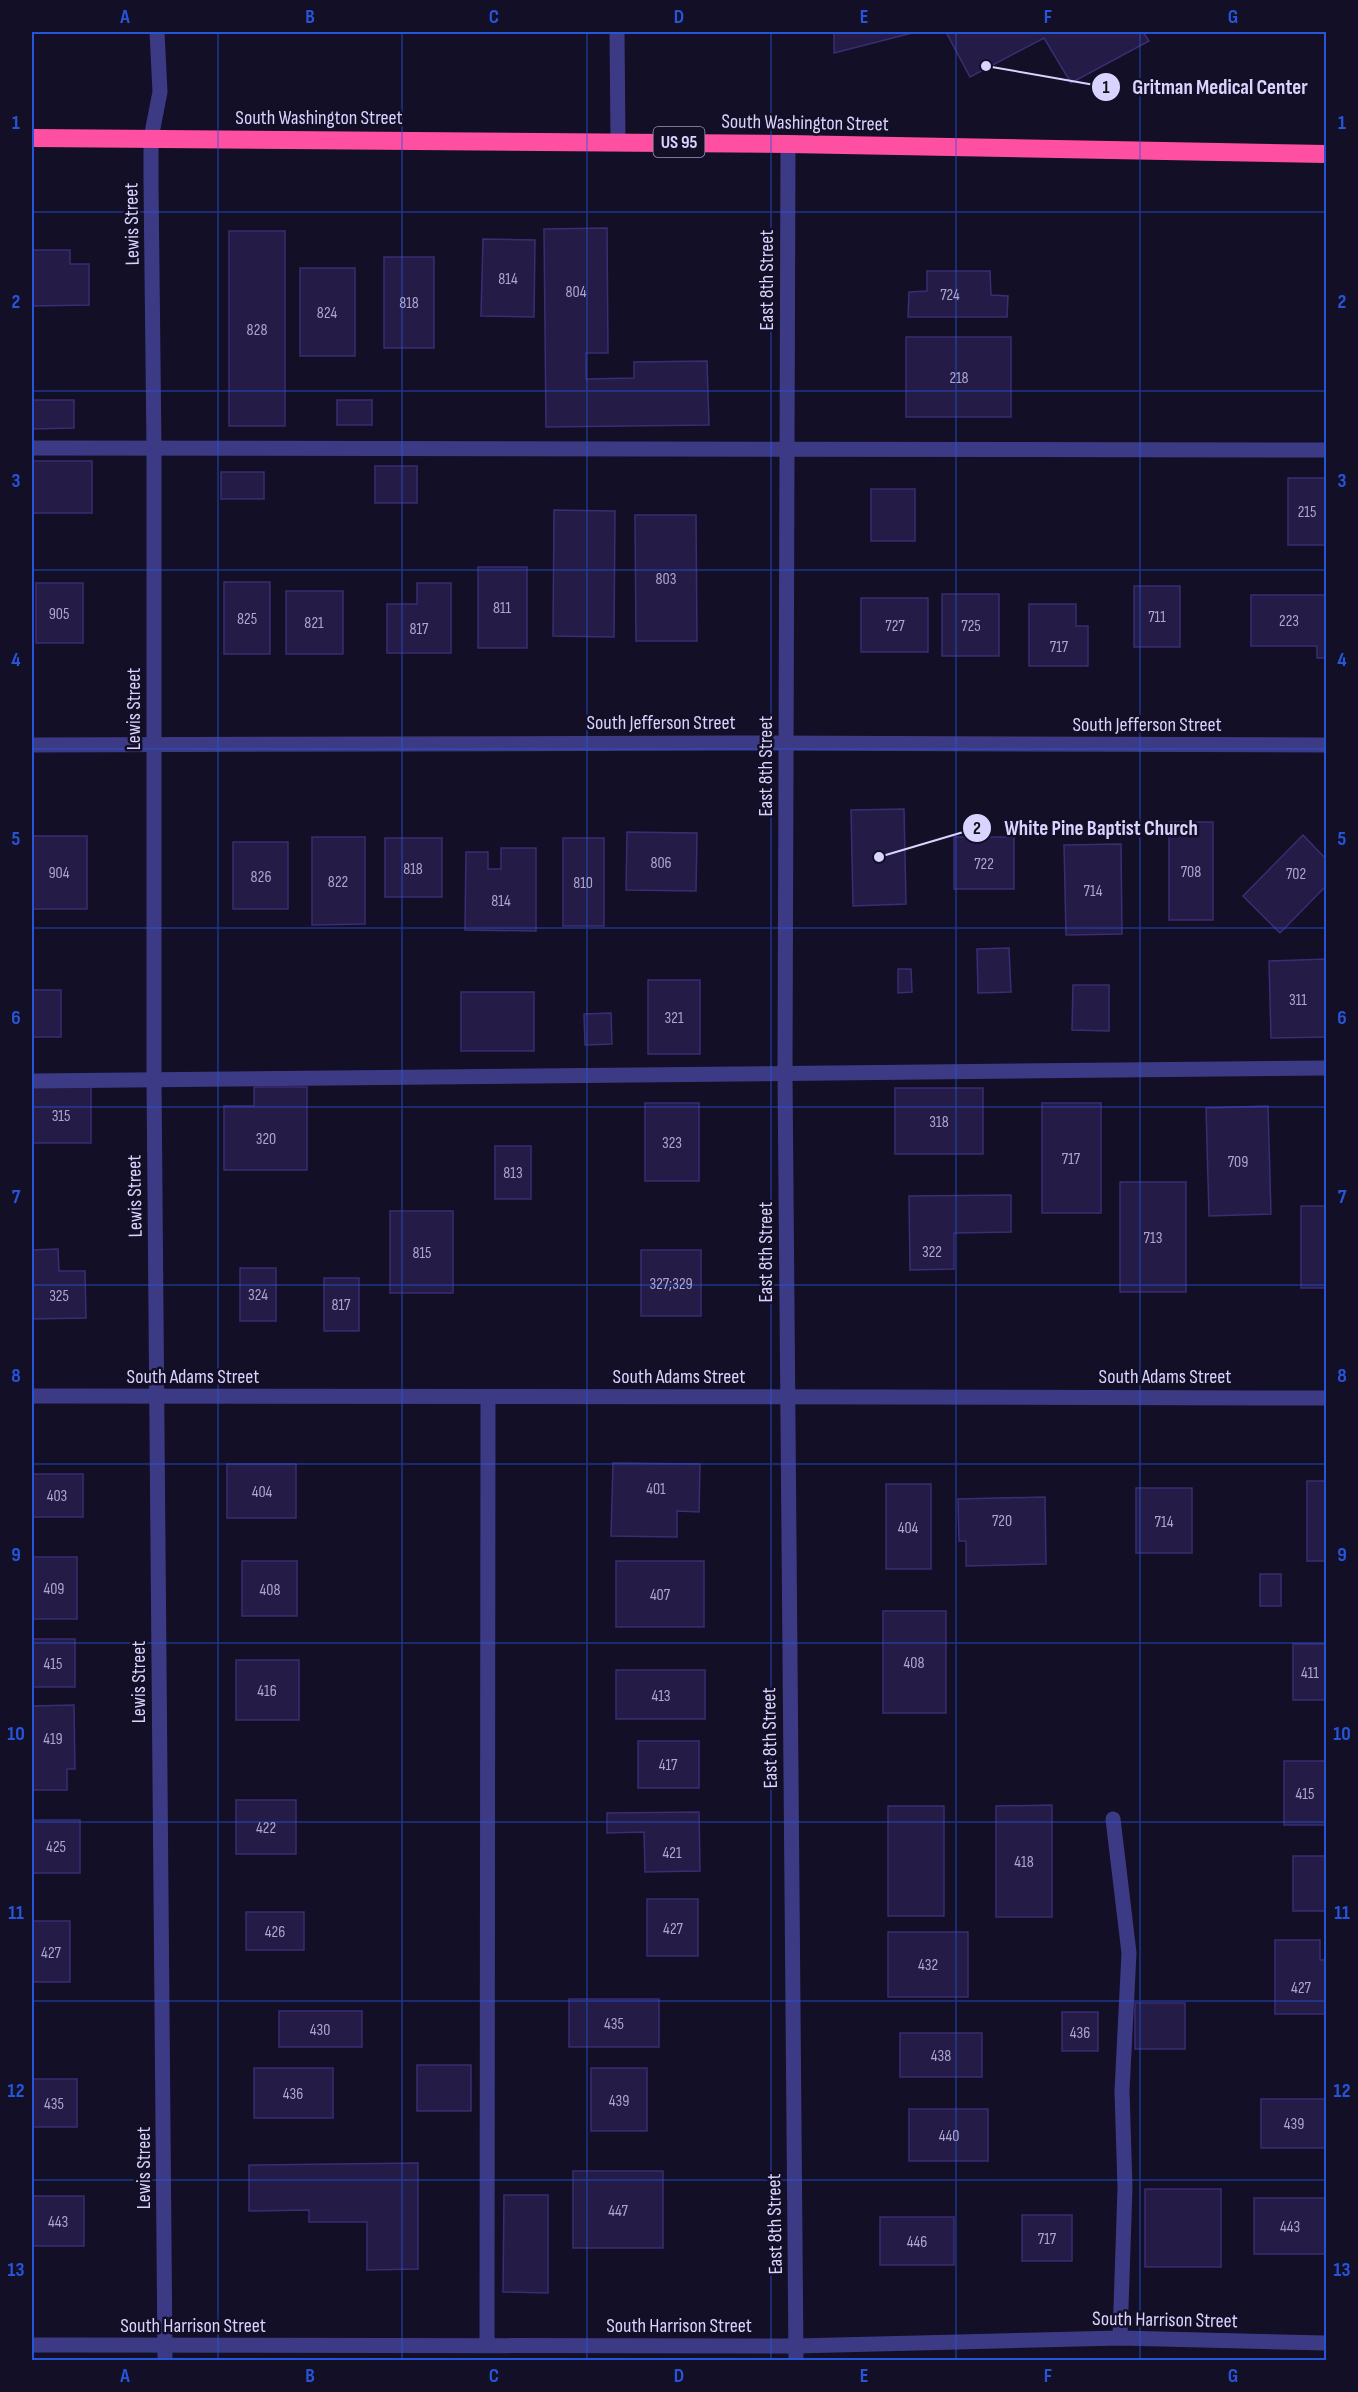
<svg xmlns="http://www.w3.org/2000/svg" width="1358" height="2392" font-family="'Sofia Sans Condensed',sans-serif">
<rect width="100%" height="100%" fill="#130f26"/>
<g fill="#241b47" stroke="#3b2d73" stroke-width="1.5">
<polygon points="834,32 916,32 834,53"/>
<polygon points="946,32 1143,32 1149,41 1071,83 1044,38 970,77"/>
<polygon points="607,228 608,353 586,353 586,379 634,378 634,362 707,361 709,425 546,427 544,229"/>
<rect x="229" y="231" width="56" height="195"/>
<polygon points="483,239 535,240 534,317 481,316"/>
<polygon points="32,250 70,250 70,264 89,264 89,305 32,306"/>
<rect x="384" y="257" width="50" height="91"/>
<rect x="300" y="268" width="55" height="88"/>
<polygon points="927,271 990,271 991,295 1008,296 1007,317 908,317 909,292 927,291"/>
<rect x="906" y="337" width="105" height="80"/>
<polygon points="32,400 74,400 74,428 32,429"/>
<rect x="337" y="400" width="35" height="25"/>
<rect x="33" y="461" width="59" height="52"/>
<rect x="375" y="466" width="42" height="37"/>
<rect x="221" y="472" width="43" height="27"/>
<rect x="1288" y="478" width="38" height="67"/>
<rect x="871" y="489" width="44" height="52"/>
<polygon points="554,510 615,511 614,637 553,636"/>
<polygon points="635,515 696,515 697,641 636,641"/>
<rect x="478" y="567" width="49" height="81"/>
<rect x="224" y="582" width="46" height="72"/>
<rect x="36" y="583" width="47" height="60"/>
<polygon points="417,583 451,583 451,653 387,653 387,604 417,604"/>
<rect x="1134" y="586" width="46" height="61"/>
<rect x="286" y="591" width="57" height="63"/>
<rect x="942" y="594" width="57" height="62"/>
<polygon points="1251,595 1326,595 1326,658 1317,658 1317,646 1251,646"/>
<rect x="861" y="598" width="67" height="54"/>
<polygon points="1029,604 1076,604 1076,626 1088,626 1088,666 1029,666"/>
<polygon points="904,809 906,904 853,906 851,810"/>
<rect x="1169" y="822" width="44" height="98"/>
<polygon points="627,832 697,833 696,891 626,890"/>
<polygon points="1303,835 1326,859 1326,886 1280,933 1243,896"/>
<rect x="32" y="836" width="55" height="73"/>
<polygon points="312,837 365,837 365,924 312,925"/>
<rect x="954" y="837" width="60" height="52"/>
<rect x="385" y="838" width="57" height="59"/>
<rect x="563" y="838" width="41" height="88"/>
<rect x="233" y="842" width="55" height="67"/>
<polygon points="1121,844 1122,934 1066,935 1064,845"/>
<polygon points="501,848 536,848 536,931 465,930 466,852 488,852 488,869 501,869"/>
<polygon points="1009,948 1011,992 978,993 977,949"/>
<polygon points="1326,959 1326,1037 1271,1038 1269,961"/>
<polygon points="898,969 911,969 912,992 898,993"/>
<rect x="648" y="980" width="52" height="74"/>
<polygon points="1073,985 1109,985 1109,1031 1072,1030"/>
<rect x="32" y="990" width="29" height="47"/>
<rect x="461" y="992" width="73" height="59"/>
<polygon points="611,1013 612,1044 585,1045 584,1014"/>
<rect x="32" y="1086" width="59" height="57"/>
<polygon points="254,1087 307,1087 307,1170 224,1170 224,1106 254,1106"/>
<rect x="895" y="1088" width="88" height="66"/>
<rect x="645" y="1103" width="54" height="78"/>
<rect x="1042" y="1103" width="59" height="110"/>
<polygon points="1268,1106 1271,1214 1209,1216 1206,1108"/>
<rect x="495" y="1146" width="36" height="53"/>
<rect x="1120" y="1182" width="66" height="110"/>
<polygon points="1011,1195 1011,1232 954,1233 954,1269 910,1270 909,1196"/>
<rect x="1301" y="1206" width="25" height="82"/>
<rect x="390" y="1211" width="63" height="82"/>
<polygon points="58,1249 59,1271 85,1271 86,1318 32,1319 32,1250"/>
<rect x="641" y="1250" width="60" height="66"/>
<rect x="240" y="1268" width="36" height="53"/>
<rect x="324" y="1278" width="35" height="53"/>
<polygon points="613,1463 700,1464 699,1512 677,1511 677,1537 611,1536"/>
<rect x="227" y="1464" width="69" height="54"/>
<rect x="32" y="1474" width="51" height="43"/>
<rect x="1307" y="1481" width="19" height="80"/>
<rect x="886" y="1484" width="45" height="85"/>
<rect x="1136" y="1488" width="56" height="65"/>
<polygon points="1045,1497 1046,1564 966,1566 966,1541 959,1541 958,1499"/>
<rect x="32" y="1557" width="45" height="62"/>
<rect x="242" y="1561" width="55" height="55"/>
<rect x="616" y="1561" width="88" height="66"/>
<rect x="1260" y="1574" width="21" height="32"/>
<rect x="883" y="1611" width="63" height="102"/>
<rect x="32" y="1639" width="43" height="48"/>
<rect x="1293" y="1644" width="33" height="56"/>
<rect x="236" y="1660" width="63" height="60"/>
<rect x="616" y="1670" width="89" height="49"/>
<polygon points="74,1705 75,1769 67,1769 67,1790 32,1790 32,1706"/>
<rect x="638" y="1741" width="61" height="47"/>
<rect x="1284" y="1761" width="42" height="64"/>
<rect x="236" y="1800" width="60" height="54"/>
<polygon points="1052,1805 1052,1917 996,1917 996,1806"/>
<rect x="888" y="1806" width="56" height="110"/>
<polygon points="699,1812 700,1871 645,1872 644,1832 607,1833 607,1813"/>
<rect x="32" y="1820" width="48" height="53"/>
<rect x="1293" y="1856" width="33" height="55"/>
<rect x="647" y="1899" width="51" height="57"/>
<rect x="246" y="1912" width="58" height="38"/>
<rect x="32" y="1921" width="38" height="61"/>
<rect x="888" y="1932" width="80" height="65"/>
<polygon points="1275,1940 1320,1940 1320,1960 1326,1960 1326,2014 1275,2014"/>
<rect x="569" y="1999" width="90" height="48"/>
<rect x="1135" y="2003" width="50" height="46"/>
<rect x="279" y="2011" width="83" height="36"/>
<rect x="1062" y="2012" width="36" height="39"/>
<rect x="900" y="2033" width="82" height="44"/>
<rect x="417" y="2065" width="54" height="46"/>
<rect x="254" y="2068" width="79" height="50"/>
<rect x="591" y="2068" width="56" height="63"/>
<rect x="32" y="2079" width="45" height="48"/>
<rect x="1261" y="2099" width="65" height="49"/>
<rect x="909" y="2109" width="79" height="52"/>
<polygon points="418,2163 418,2269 367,2270 367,2222 309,2222 309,2210 249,2211 249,2165"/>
<rect x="573" y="2171" width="90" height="77"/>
<rect x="1145" y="2189" width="76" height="78"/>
<polygon points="504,2195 548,2195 548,2293 503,2292"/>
<rect x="32" y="2196" width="52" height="50"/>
<rect x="1254" y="2198" width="72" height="56"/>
<rect x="1022" y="2215" width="50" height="46"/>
<rect x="880" y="2217" width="74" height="48"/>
</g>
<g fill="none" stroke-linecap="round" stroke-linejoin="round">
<g stroke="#3d3a85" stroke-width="15">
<polyline points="157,32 160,92 151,138 151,183 154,448 154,1081 165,2360"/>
<polyline points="617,32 618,142"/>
<polyline points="788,144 785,1073 796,2360"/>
<polyline points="32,448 1326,450"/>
<polyline points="32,745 735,743 1326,745"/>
<polyline points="32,1081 1326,1068"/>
<path d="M32 1396C463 1397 895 1396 1326 1398"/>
<polyline points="1113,1819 1129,1953 1122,2091 1125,2188 1120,2338"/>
<polyline points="32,2345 796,2346 1120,2338 1326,2343"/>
<polyline points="487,2345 488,1398"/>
</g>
<polyline stroke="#ff4fa3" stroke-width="18" points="32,138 788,144 1326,154"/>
</g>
<path fill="none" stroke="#2655da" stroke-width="1.5" stroke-opacity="0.55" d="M218 32V2360M402 32V2360M587 32V2360M771 32V2360M956 32V2360M1140 32V2360M32 212H1326M32 391H1326M32 570H1326M32 749H1326M32 928H1326M32 1107H1326M32 1285H1326M32 1464H1326M32 1643H1326M32 1822H1326M32 2001H1326M32 2180H1326"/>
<g text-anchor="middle" stroke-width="5" stroke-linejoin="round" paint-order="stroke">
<g font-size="16" fill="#aca6d1">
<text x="508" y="284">814</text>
<text x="576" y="297">804</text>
<text x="950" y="300">724</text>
<text x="409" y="308">818</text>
<text x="327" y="318">824</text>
<text x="257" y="335">828</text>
<text x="959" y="383">218</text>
<text x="1307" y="517">215</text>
<text x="666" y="584">803</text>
<text x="502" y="613">811</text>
<text x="59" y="619">905</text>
<text x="1157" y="622">711</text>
<text x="247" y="624">825</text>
<text x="1289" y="626">223</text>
<text x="314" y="628">821</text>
<text x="895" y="631">727</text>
<text x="971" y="631">725</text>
<text x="419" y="634">817</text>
<text x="1059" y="652">717</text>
<text x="661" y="868">806</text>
<text x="984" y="869">722</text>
<text x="413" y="874">818</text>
<text x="1191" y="877">708</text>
<text x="59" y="878">904</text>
<text x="1296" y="879">702</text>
<text x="261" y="882">826</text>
<text x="338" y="887">822</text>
<text x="583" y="888">810</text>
<text x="1093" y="896">714</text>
<text x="501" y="906">814</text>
<text x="1298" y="1005">311</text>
<text x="674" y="1023">321</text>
<text x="61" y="1121">315</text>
<text x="939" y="1127">318</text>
<text x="266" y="1144">320</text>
<text x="672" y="1148">323</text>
<text x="1071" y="1164">717</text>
<text x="1238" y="1167">709</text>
<text x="513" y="1178">813</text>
<text x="1153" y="1243">713</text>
<text x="932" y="1257">322</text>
<text x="422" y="1258">815</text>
<text x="671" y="1289">327;329</text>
<text x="258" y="1300">324</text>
<text x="59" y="1301">325</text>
<text x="341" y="1310">817</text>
<text x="656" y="1494">401</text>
<text x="262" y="1497">404</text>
<text x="57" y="1501">403</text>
<text x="1002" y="1526">720</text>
<text x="1164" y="1527">714</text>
<text x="908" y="1533">404</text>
<text x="54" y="1594">409</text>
<text x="270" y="1595">408</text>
<text x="660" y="1600">407</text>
<text x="914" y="1668">408</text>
<text x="53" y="1669">415</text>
<text x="1310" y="1678">411</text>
<text x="267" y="1696">416</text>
<text x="661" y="1701">413</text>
<text x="53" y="1744">419</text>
<text x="668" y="1770">417</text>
<text x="1305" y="1799">415</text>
<text x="266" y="1833">422</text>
<text x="56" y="1852">425</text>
<text x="672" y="1858">421</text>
<text x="1024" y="1867">418</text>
<text x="673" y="1934">427</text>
<text x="275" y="1937">426</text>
<text x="51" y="1958">427</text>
<text x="928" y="1970">432</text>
<text x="1301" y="1993">427</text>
<text x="614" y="2029">435</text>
<text x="320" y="2035">430</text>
<text x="1080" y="2038">436</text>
<text x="941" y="2061">438</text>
<text x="293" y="2099">436</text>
<text x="619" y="2106">439</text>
<text x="54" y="2109">435</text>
<text x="1294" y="2129">439</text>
<text x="949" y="2141">440</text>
<text x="618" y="2216">447</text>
<text x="58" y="2227">443</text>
<text x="1290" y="2232">443</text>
<text x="1047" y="2244">717</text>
<text x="917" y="2247">446</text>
</g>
<rect fill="#130f26" stroke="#9e99be" stroke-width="1.5" x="653.5" y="127" width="51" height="30" rx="4.5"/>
<g font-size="18" font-weight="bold" fill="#d9d4ff">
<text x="679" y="148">US 95</text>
</g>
<g font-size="20" fill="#d9d4ff" stroke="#130f26">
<text x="319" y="124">South Washington Street</text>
<text transform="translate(805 122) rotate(1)" y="7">South Washington Street</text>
<text transform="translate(131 224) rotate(-91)" y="7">Lewis Street</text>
<text transform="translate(766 280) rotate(-90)" y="7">East 8th Street</text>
<text transform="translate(133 709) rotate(-90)" y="7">Lewis Street</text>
<text x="661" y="729">South Jefferson Street</text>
<text x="1147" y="731">South Jefferson Street</text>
<text transform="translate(765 766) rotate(-90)" y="7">East 8th Street</text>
<text transform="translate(134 1196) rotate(-91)" y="7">Lewis Street</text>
<text transform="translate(765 1252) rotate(-90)" y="7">East 8th Street</text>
<text x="193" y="1383">South Adams Street</text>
<text x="679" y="1383">South Adams Street</text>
<text x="1165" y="1383">South Adams Street</text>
<text transform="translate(138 1682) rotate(-90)" y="7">Lewis Street</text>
<text transform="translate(769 1738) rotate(-91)" y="7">East 8th Street</text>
<text transform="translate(143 2168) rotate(-90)" y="7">Lewis Street</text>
<text transform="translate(774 2224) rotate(-91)" y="7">East 8th Street</text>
<text transform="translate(1165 2319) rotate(1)" y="7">South Harrison Street</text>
<text x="193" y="2332">South Harrison Street</text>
<text x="679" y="2332">South Harrison Street</text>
</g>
</g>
<path fill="none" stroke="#d9d4ff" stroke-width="2" d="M986 66L1106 87M879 857L977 828"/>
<g fill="#d9d4ff" stroke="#130f26" stroke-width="2">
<circle cx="986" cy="66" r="6"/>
<circle cx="879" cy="857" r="6"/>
<circle cx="1106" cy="87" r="15"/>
<circle cx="977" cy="828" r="15"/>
</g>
<g font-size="18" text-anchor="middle" font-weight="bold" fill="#111">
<text x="1106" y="93">1</text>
<text x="977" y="834">2</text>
</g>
<g font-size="21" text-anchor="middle" font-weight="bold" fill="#d9d4ff" stroke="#130f26" stroke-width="5" stroke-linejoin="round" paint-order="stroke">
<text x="1220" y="94">Gritman Medical Center</text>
<text x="1101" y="835">White Pine Baptist Church</text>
</g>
<rect width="1358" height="2392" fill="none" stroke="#130f26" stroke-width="66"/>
<rect x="33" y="33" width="1292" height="2326" fill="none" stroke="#2655da" stroke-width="2"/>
<g font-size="20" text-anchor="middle" font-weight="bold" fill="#2655da">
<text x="125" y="23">A</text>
<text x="310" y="23">B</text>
<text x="494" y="23">C</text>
<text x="679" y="23">D</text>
<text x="864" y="23">E</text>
<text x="1048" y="23">F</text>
<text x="1233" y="23">G</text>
<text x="16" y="129">1</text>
<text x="1342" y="129">1</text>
<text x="16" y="308">2</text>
<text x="1342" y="308">2</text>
<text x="16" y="487">3</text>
<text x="1342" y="487">3</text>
<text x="16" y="666">4</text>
<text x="1342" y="666">4</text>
<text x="16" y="845">5</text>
<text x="1342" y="845">5</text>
<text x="16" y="1024">6</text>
<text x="1342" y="1024">6</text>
<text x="16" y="1203">7</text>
<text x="1342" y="1203">7</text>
<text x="16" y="1382">8</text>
<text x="1342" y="1382">8</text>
<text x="16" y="1561">9</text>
<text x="1342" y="1561">9</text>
<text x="16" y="1740">10</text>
<text x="1342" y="1740">10</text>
<text x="16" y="1919">11</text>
<text x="1342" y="1919">11</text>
<text x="16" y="2097">12</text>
<text x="1342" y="2097">12</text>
<text x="16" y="2276">13</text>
<text x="1342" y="2276">13</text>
<text x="125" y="2382">A</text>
<text x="310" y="2382">B</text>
<text x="494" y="2382">C</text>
<text x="679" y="2382">D</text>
<text x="864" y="2382">E</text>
<text x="1048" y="2382">F</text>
<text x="1233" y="2382">G</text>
</g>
</svg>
